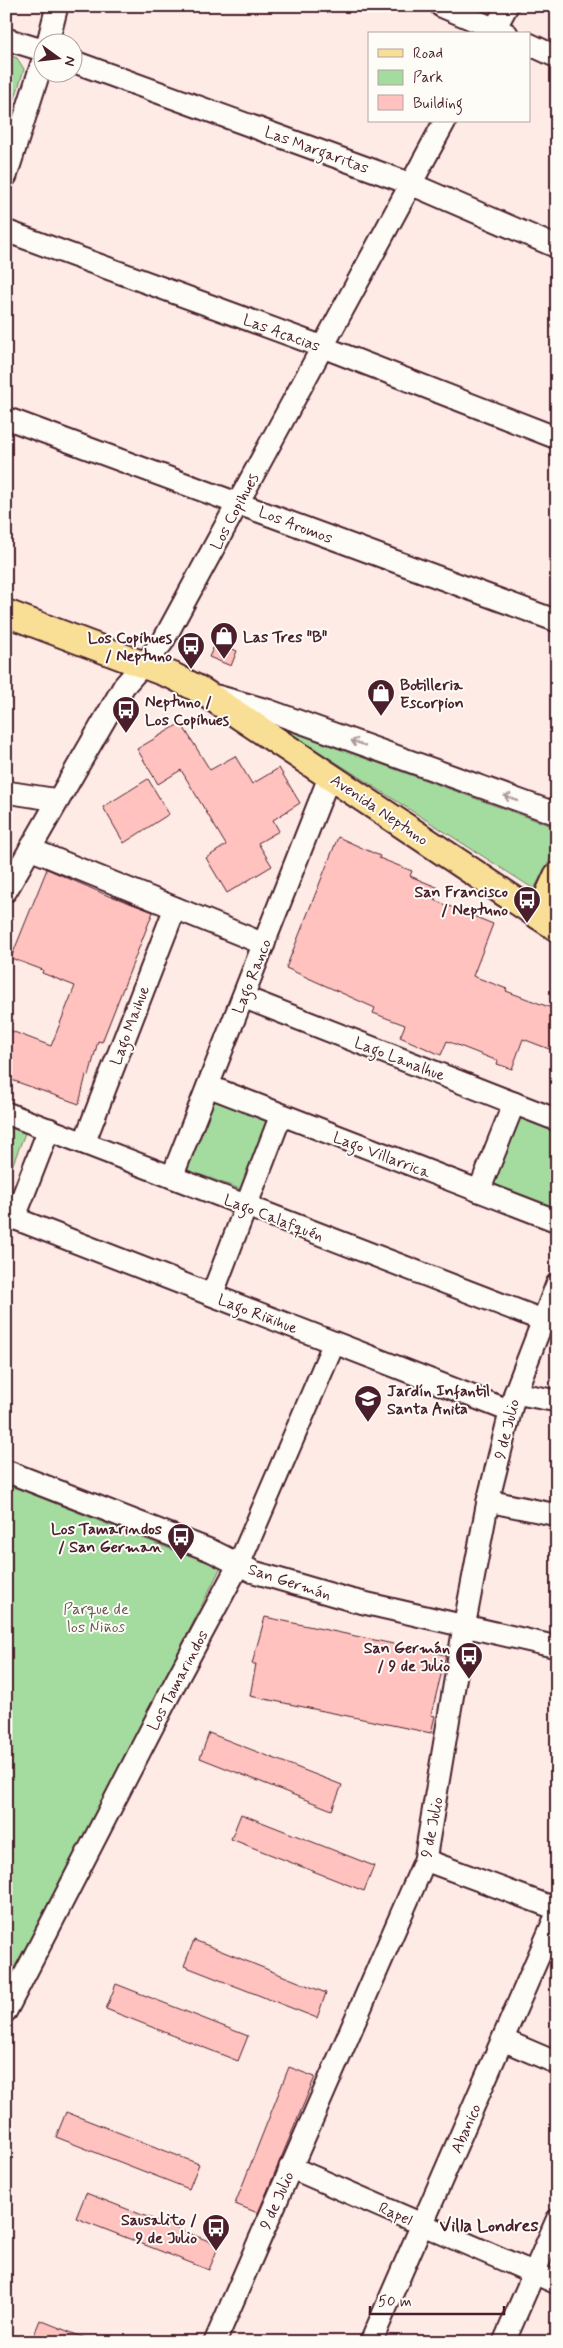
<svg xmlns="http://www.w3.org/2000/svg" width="563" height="2348" font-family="Mynerve,sans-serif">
<rect width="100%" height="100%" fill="#feebe6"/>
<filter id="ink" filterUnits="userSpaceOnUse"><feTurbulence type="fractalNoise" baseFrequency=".02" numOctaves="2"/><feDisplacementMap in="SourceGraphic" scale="10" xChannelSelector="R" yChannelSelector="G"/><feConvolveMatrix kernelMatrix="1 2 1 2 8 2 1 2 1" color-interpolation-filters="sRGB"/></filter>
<g filter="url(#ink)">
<g fill="#a4db9e" stroke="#777d64">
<polygon points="6,54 17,58 24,69 6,128"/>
<polygon points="284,729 557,828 557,847 534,889"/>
<polygon points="211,1095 268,1117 240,1189 182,1168"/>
<polygon points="517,1109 557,1125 557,1213 488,1185"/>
<polygon points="6,1121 27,1128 6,1182"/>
<path d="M6 1484 178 1552C194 1552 209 1557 220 1569L72 1864 6 1982Z"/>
</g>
<g fill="#ffc2bf" stroke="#4a1f2b">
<polygon points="216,642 237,651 231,666 209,657"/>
<polygon points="181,723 210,770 235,756 252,784 279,768 300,803 273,820 279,831 258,843 272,866 227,893 206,858 226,845 181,770 158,784 137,749"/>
<polygon points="148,779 169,814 124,843 103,807"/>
<polygon points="338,837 380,856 379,858 412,871 410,876 439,888 434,900 493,924 473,976 507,989 506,991 557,1010 557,1052 523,1039 512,1069 497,1064 498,1061 447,1041 441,1055 400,1037 405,1025 373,1013 375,1008 286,968"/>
<polygon points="47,869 111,897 111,896 153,912 102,1042 98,1041 89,1076 86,1075 79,1104 6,1078 6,1029 51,1046 75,986 42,973 43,970 11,958"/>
<polygon points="265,1617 446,1655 431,1715 435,1716 431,1733 250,1696 256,1664 252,1664"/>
<polygon points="209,1733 342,1785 332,1810 200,1758"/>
<polygon points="241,1814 374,1866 364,1891 231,1839"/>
<polygon points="194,1940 326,1993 317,2018 184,1966"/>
<polygon points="116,1984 248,2036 238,2061 106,2009"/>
<polygon points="289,2067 315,2077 258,2213 235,2204"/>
<polygon points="66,2112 199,2164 189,2189 56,2137"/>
<polygon points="86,2193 219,2245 209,2270 76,2218"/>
<polygon points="40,2320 92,2341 91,2342 31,2342"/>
</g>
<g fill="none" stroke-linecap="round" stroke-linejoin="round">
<defs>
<g id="minor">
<polyline points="441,6 507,34"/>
<polyline points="492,34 507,6"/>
<polyline points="6,39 42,50"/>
<polyline points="48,42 57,6"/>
<polyline points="529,44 557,57"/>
<polyline points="72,61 411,184 557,247"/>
<polyline points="6,176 42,63"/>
<polyline points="6,231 323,347 557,438"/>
<polyline points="6,418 557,621"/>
<polyline points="217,696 267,710 557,814"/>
<polyline points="6,792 58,800"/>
<polyline points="30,849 264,944"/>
<polyline points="6,891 124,686 162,643 445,121"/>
<polyline points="243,997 557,1120"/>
<polyline points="208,1086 557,1221"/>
<polyline points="6,1113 542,1320"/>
<polyline points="84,1143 175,908"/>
<polyline points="172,1177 330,775"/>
<polyline points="479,1191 514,1103"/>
<polyline points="6,1215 510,1411"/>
<polyline points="14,1219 49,1129"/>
<polyline points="212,1295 281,1115"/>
<polyline points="515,1393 557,1401"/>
<polyline points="6,1471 212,1551 254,1572 351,1600 557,1647"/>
<polyline points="488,1501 557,1515"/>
<polyline points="425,1860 557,1909"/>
<polyline points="6,2011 174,1685 239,1564 334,1343"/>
<polyline points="503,2040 557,2063"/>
<polyline points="290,2167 557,2283"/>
<polyline points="215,2342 425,1860 464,1627 488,1501 515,1393 557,1284"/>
<polyline points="371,2342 557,1914"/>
<polyline points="504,2342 557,2220"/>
</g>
<g id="major">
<polyline points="6,613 173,676 202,691 557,928"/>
<polyline points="539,916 557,876"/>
</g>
</defs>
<use href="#minor" stroke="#4a1f2b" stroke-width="25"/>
<use href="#major" stroke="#4a1f2b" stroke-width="30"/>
<use href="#minor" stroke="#fdfcf7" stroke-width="21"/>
<use href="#major" stroke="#f9df96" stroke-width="26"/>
</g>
<defs><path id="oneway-shaft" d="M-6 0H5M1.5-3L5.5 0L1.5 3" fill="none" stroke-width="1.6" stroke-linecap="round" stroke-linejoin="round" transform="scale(1.25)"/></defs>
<g stroke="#ac999b">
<use href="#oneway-shaft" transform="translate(358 743) rotate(-160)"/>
<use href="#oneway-shaft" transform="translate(511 798) rotate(-160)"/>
</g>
</g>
<defs>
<symbol id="shop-pin" viewBox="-11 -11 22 30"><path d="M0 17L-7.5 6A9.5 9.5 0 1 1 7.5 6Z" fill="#4a1f2b" stroke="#fdfcf7"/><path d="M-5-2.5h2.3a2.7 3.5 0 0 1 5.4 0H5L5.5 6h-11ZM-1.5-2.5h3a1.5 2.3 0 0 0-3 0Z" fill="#fff"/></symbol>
<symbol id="bus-pin" viewBox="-11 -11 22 30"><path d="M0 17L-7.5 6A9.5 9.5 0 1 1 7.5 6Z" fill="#4a1f2b" stroke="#fdfcf7"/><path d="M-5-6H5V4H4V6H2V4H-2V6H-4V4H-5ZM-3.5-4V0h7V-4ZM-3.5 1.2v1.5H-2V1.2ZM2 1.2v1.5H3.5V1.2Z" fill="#fff"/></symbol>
<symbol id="school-pin" viewBox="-11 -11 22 30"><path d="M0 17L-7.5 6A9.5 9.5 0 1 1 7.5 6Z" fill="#4a1f2b" stroke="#fdfcf7"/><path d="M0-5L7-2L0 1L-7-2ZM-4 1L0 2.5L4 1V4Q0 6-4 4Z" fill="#fff"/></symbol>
</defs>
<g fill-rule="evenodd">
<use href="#shop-pin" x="208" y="620" width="32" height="43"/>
<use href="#bus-pin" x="175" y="630" width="32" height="43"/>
<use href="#shop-pin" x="365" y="677" width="32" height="43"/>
<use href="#bus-pin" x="110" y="694" width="32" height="43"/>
<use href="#bus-pin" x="511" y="884" width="32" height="43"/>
<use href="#school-pin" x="352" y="1383" width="32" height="43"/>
<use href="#bus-pin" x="165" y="1521" width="32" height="43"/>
<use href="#bus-pin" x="453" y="1640" width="32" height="43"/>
<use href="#bus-pin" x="200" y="2212" width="32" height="43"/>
</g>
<g text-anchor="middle" stroke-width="4" stroke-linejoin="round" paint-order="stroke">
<g font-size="16" fill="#4a1f2b" stroke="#fdfcf7">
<text transform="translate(317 149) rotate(20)" y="6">Las Margaritas</text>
<text transform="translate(282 332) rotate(20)" y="6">Las Acacias</text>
<text transform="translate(234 511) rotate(-62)" y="6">Los Copihues</text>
<text transform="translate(296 524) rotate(21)" y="6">Los Aromos</text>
<text transform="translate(380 809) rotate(34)" y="6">Avenida Neptuno</text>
<text transform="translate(251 976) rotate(-68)" y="6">Lago Ranco</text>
<text transform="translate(129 1025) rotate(-69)" y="6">Lago Maihue</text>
<text transform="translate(400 1058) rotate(21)" y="6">Lago Lanalhue</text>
<text transform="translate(382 1154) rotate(21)" y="6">Lago Villarrica</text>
<text transform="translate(274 1217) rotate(21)" y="6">Lago Calafquén</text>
<text transform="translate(258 1313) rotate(21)" y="6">Lago Riñihue</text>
<text transform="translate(506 1429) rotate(-76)" y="6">9 de Julio</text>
<text transform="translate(290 1581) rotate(18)" y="6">San Germán</text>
<text transform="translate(177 1680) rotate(-62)" y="6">Los Tamarindos</text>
<text transform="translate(431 1827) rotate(-79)" y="6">9 de Julio</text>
<text transform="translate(465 2128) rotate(-66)" y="6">Abanico</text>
<text transform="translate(276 2200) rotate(-66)" y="6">9 de Julio</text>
<text transform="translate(396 2213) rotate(24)" y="6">Rapel</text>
</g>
<g font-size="16" font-weight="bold" fill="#4a1f2b" stroke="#fdfcf7" text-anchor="end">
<text x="243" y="642" text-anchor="start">Las Tres "B"</text>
<text x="172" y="643">Los Copihues<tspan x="172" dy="18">/ Neptuno</tspan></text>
<text x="400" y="690" text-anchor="start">Botilleria<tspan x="400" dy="18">Escorpion</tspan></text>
<text x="145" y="707" text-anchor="start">Neptuno /<tspan x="145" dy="18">Los Copihues</tspan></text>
<text x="508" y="897">San Francisco<tspan x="508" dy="18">/ Neptuno</tspan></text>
<text x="387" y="1396" text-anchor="start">Jardín Infantil<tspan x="387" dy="18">Santa Anita</tspan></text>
<text x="162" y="1534">Los Tamarindos<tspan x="162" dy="18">/ San German</tspan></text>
<text x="450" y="1653">San Germán<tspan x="450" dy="18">/ 9 de Julio</tspan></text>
<text x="197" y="2225">Sausalito /<tspan x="197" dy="18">9 de Julio</tspan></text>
</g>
<g font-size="16" fill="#65574e" stroke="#fdfcf7">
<text x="96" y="1614">Parque de<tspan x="96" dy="18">los Niños</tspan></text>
</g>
<g font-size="18" font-weight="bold" fill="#4a1f2b" stroke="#fdfcf7">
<text x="489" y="2231">Villa Londres</text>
</g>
</g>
<rect width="563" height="2348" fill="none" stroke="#fdfcf7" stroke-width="25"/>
<rect x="12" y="12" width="538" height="2323" fill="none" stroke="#4a1f2b" stroke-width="2" filter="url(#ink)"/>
<rect x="368" y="32" width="162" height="90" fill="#fdfcf7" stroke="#b5a4a5"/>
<rect x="378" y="49" width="25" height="8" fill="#f9df96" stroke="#b5a4a5"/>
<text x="413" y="58" font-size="15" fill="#4a1f2b">Road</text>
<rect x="378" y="70" width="25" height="15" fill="#a4db9e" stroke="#b5a4a5"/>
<text x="413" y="82" font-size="15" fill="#4a1f2b">Park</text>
<rect x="378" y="95" width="25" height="15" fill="#ffc2bf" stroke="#b5a4a5"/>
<text x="413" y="108" font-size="15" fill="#4a1f2b">Building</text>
<g transform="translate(58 58) rotate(105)"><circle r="24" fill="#fdfcf7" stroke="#b5a4a5"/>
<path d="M0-4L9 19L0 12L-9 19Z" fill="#4a1f2b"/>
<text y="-8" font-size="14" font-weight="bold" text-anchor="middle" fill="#4a1f2b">N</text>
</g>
<path d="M370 2306v8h134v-8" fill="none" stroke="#4a1f2b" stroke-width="2.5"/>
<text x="378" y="2306" font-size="15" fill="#4a1f2b" stroke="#fdfcf7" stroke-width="4" paint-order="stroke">50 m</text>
</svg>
